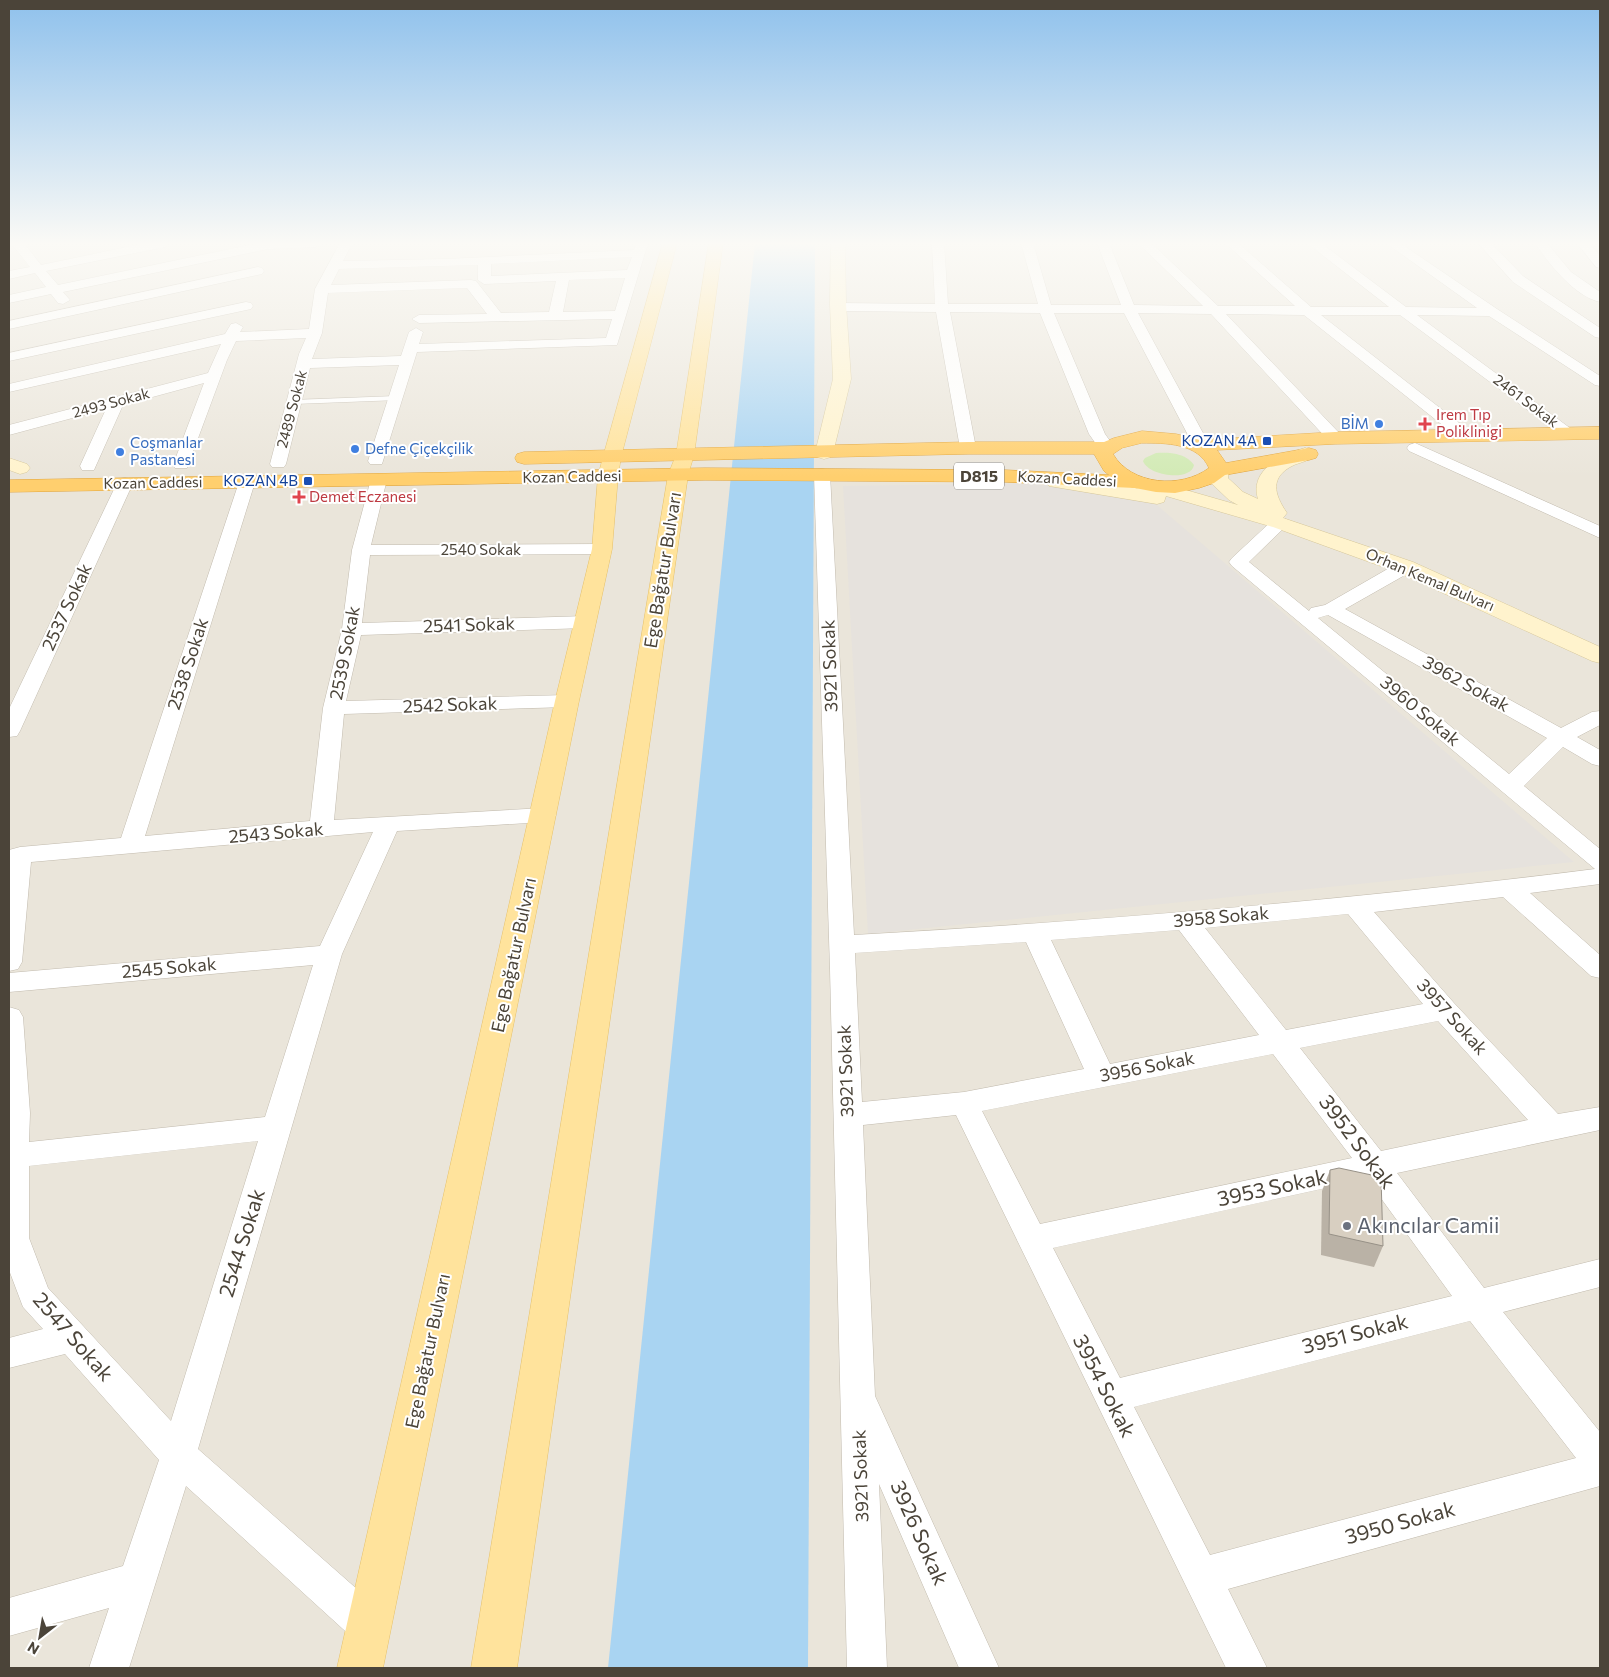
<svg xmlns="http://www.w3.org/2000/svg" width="1609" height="1677" font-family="Commissioner,sans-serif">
<rect width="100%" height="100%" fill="#f6f3ec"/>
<rect fill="#eae5da" x="9" y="243" width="1591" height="1425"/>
<polygon fill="#e6e2dd" points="1051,483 1151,500 1574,862 868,934 843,486"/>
<path fill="#d2eab5" d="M1156 453C1169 452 1186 453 1194 465 1191 482 1148 476 1143 461L1145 458Z"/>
<polygon fill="#a9d4f2" points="755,243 815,243 808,1668 608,1668"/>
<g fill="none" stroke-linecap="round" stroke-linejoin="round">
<defs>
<polygon id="lane" points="396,396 399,396 399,400 294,404 290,402 294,400"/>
<g id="street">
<polygon points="11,243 24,243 41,265 146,243 171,243 165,247 46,271 58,285 259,243 322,243 316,247 268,249 63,292 70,300 63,304 58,303 51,294 9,303 9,295 46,287 35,273 9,279 9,271 30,267"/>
<path d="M340 243H352L343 261 446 259 634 250 636 243H648L617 345 417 352 382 464H370L368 461 399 365 310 368 286 464 284 467H272L270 464 299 354 306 338 236 341 227 360 187 468H175L173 465 204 383 123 405 94 470H82L80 466 106 409 9 435V425L208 373 221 344 9 392V384L225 334 231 324 236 323 243 327 240 332 309 329 315 289ZM632 257 627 270 491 276V264ZM478 265V280L484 284 556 281 549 312 501 313 476 281 471 280 331 285 339 269ZM625 278 615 311 563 312 569 280ZM467 288 487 314 419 315 412 319 419 323 612 319 606 338 419 344 423 332 416 328 409 332 401 356 312 359 322 333 328 293Z"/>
<path d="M932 243H944L948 304H1038L1021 243H1033L1051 305H1121L1097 243H1109L1134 305 1203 306 1138 243H1151L1218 306H1295L1225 243H1238L1311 307H1389L1307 243H1321L1406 307 1477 308 1386 243H1400L1497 309 1600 376V386L1595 385 1489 316 1417 315 1578 434 1576 437H1564L1400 315H1321L1472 433 1474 436 1472 439H1460L1304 315 1226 314 1341 435 1343 438 1341 441H1329L1211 314 1138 313 1203 433 1213 446 1211 449C1199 452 1194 444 1188 435L1124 313H1054L1105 434 1115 448 1113 451H1101L1089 434 1040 313 950 312 976 448 974 451H962L960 448 936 312 838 311 831 307 838 303 935 304Z"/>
<polygon points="1478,243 1491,243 1523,276 1600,328 1600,338 1595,337 1513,282"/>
<path d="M1535 243H1547L1571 272 1600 292V302C1574 296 1549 264 1535 243Z"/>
<polygon points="1577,243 1590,243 1600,256 1600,268 1596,267"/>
<polygon points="258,267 262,268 264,271 262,274 9,329 9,321"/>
<polygon points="246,302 251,303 253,306 251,309 9,361 9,353"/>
<polygon points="1415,443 1600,526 1600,538 1409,451 1407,448 1409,445"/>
<path d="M822 469 828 470 830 474 854 935C1102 921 1348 900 1595 869L1232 566 1229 562 1232 558 1274 519 1280 518 1286 519 1289 523 1249 562 1309 611 1311 608 1325 605 1398 563 1405 561 1412 563 1414 567 1412 571 1345 609 1561 728 1592 712 1600 711V725L1577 737 1600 750V766L1592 764 1563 747 1524 786 1600 849V884L1530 893 1600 955V978L1591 976 1503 897 1374 912 1454 1003 1558 1114 1600 1107V1130L1397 1173 1484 1288 1600 1259V1287L1503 1312 1600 1432V1486L1228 1589 1267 1668H1226L956 1115 863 1125 875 1396 999 1668H959L879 1484 887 1668H847L830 969 814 474 816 470ZM1328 615 1547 738 1509 774 1318 618ZM1348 914 1423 1004 1286 1030 1205 928ZM1179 930 1259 1035 1110 1064 1051 940ZM1026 942 1084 1069 964 1092 862 1102 855 953ZM1438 1021 1528 1120 1381 1151 1300 1048ZM1273 1054 1352 1158 1040 1224 982 1111ZM1367 1179 1452 1296 1120 1378 1053 1248ZM1470 1321 1576 1458 1210 1555 1134 1407Z"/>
<path d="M379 474 385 475 387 479 371 545 602 544 608 545 611 549 608 553 602 554 370 555 362 623 586 616 593 618 596 622 593 626 586 628 361 635 346 701 567 695 574 697 578 701 574 705 567 707 344 714 334 820 544 808 552 810 556 815 552 820 544 822 397 831 342 954 198 1449 383 1612 389 1626 383 1640 369 1646 355 1640 186 1486 129 1668H89L109 1608 9 1636V1598L123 1566 159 1460 65 1354 9 1368V1338L43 1329 23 1307 9 1270V1007L19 1010 23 1017 30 1113 29 1142 265 1117 313 965 9 992V973L320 946 373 832 31 862 22 962 18 969 9 971V850L20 847 121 838 239 482 241 478H253L255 482 145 836 310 821 323 708 342 629 352 550 371 479 373 475ZM258 1141 171 1421 48 1288 29 1238V1166Z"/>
<polygon points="125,478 131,479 133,483 20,731 17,736 9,737 9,709 117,483 119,479"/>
</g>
<g id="secondary">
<polygon points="831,243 845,243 846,304 851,379 833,453 831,457 824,459 817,457 815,453 833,379 830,304"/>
<path d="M1305 448 1312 450 1314 454C1310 461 1302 462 1294 465 1269 477 1274 494 1287 513L1283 518 1413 562 1600 647V663L1592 661 1397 572 1273 527 1166 496 1164 502 1157 504 1049 486 1046 482 1049 478C1071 472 1116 484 1139 489L1130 486 1127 482 1130 478 1137 476 1238 505 1229 500 1208 480 1209 470 1212 466 1219 464 1226 466 1229 470 1228 478 1243 492 1258 499C1249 470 1282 454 1305 448Z"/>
<polygon points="9,458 27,464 30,468 27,472 20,474 9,470"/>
</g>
<g id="primary">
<polygon points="663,243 677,243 621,457 618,476 612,549 579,701 383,1668 337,1668 555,701 592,549 598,476 603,457"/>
<polygon points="709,243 723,243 694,455 688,475 517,1668 471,1668 668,475 676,455"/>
</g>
<path id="highway" d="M1600 427V439L1335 444 1217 450 1226 463 1309 448 1316 450 1318 454 1316 458 1309 460 1225 475 1214 483 1199 488 1175 493 1156 492 1135 488 1005 482 705 480 9 492V480L705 468 1005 470 1109 475 1104 471 1094 454H968L524 464 517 462 515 458 517 454 524 452 968 442H1104L1114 438 1142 431 1176 434 1200 440 1335 432ZM1142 443C1166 443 1198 443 1209 468 1181 489 1131 485 1113 454L1122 448Z"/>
</defs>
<use href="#lane" stroke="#c2bbae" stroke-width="1"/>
<use href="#street" stroke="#c2bbae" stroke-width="1"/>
<use href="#secondary" stroke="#d6c79b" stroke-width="1"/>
<use href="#primary" stroke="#e6c16a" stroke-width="1"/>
<use href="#highway" stroke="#e0a43c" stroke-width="1"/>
<use href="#lane" fill="#fff" fill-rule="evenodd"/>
<use href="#street" fill="#fff" fill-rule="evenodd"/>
<use href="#secondary" fill="#fff3cd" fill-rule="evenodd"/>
<use href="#primary" fill="#ffe39c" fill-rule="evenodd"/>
<use href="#highway" fill="#ffcf6e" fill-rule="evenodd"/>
</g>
<polygon fill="#bab2a6" points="1330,1170 1383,1246 1374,1267 1321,1255 1322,1191"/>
<polygon fill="#d8cfc1" stroke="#979187" points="1339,1168 1381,1177 1383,1246 1329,1234 1330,1170"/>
<linearGradient id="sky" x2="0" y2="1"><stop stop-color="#8fc1ec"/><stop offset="0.51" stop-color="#fbfaf6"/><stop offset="1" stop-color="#fbfaf6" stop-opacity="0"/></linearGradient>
<rect width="1609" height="478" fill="url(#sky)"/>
<g fill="#3f7fe0" stroke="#fff" stroke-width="2">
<circle cx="1379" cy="424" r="5"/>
<circle cx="355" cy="449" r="5"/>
<circle cx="120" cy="452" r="5"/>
</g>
<g fill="#e0444e" stroke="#fff" stroke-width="2">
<path d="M1422.5 416.5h5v5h5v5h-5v5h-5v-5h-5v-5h5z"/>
<path d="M296.5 489.5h5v5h5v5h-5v5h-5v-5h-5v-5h5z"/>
</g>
<g fill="#1a4fb4" stroke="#fff" stroke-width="2">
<rect x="1262" y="436" width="10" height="10" rx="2.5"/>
<rect x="303" y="476" width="10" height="10" rx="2.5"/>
</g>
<circle fill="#6b7280" stroke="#fff" stroke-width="2" cx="1347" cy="1226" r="5"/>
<g text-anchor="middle" stroke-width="4" stroke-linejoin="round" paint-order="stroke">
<g font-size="15" fill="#4b4439" stroke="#fff">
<text transform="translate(1526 401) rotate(37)" y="5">2461 Sokak</text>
<text transform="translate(111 403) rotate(-15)" y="5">2493 Sokak</text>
<text transform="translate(292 409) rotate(-75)" y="5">2489 Sokak</text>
<text transform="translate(572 477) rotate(-1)" y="5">Kozan Caddesi</text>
<text transform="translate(1067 479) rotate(3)" y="5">Kozan Caddesi</text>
<text transform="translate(153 483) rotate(-1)" y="5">Kozan Caddesi</text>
<text x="481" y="555">2540 Sokak</text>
<text transform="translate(1430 580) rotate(23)" y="5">Orhan Kemal Bulvarı</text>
</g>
<g font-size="15" fill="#be3a42" stroke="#fff" text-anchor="start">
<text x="1436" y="420">Irem Tıp<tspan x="1436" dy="17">Poliklinigi</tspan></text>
<text x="309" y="502">Demet Eczanesi</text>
</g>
<g font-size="15" fill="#366cbe" stroke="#fff" text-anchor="start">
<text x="1369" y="429" text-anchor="end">BİM</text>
<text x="130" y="448">Coşmanlar<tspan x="130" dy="17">Pastanesi</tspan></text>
<text x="365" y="454">Defne Çiçekçilik</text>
</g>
<g font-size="15" fill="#164399" stroke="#fff" text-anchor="end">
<text x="1257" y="446">KOZAN 4A</text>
<text x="298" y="486">KOZAN 4B</text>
</g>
<rect fill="#fff" stroke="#817c74" stroke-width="1" x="954" y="462.5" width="50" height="27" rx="4"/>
<g font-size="16" font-weight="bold" fill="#4b4439">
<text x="979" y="482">D815</text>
</g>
<g font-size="18" fill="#4b4439" stroke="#fff">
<text transform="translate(663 570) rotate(-81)" y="6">Ege Bağatur Bulvarı</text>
<text transform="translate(67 607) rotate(-65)" y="6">2537 Sokak</text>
<text transform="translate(469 625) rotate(-2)" y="6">2541 Sokak</text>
<text transform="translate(345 653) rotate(-79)" y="6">2539 Sokak</text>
<text transform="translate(188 664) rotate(-72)" y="6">2538 Sokak</text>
<text transform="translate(830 666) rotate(-92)" y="6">3921 Sokak</text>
<text transform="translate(1466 684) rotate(29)" y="6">3962 Sokak</text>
<text transform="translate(450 705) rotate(-2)" y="6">2542 Sokak</text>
<text transform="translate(1420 711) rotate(40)" y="6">3960 Sokak</text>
<text transform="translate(276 833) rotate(-5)" y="6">2543 Sokak</text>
<text transform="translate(1221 917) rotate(-5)" y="6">3958 Sokak</text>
<text transform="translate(514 955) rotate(-78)" y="6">Ege Bağatur Bulvarı</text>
<text transform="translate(169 968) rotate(-5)" y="6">2545 Sokak</text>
<text transform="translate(1452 1017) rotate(48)" y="6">3957 Sokak</text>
<text transform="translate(1147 1067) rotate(-11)" y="6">3956 Sokak</text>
<text transform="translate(846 1071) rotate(-92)" y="6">3921 Sokak</text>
<text transform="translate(428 1351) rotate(-78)" y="6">Ege Bağatur Bulvarı</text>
<text transform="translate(861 1476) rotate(-92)" y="6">3921 Sokak</text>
</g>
<g font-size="21" fill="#4b4439" stroke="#fff">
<text transform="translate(1357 1142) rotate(53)" y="7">3952 Sokak</text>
<text transform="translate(1272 1188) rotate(-12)" y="7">3953 Sokak</text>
<text transform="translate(242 1243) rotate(-73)" y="7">2544 Sokak</text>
<text transform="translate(1355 1334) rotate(-14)" y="7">3951 Sokak</text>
<text transform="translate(73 1337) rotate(49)" y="7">2547 Sokak</text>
<text transform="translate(1104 1386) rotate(63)" y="7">3954 Sokak</text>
<text transform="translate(1400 1523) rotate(-15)" y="7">3950 Sokak</text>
<text transform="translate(919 1533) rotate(66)" y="7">3926 Sokak</text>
</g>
<g font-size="21" fill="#5b616d" stroke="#fff" text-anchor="start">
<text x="1357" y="1233">Akıncılar Camii</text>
</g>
</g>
<rect width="1609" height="1677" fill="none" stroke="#4b4439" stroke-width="20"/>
<g transform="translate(40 1637) rotate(211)" stroke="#ffffff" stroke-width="4" paint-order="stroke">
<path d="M0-4L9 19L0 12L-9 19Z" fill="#4b4439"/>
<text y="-8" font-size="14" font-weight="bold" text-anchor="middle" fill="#4b4439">N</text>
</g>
</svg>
